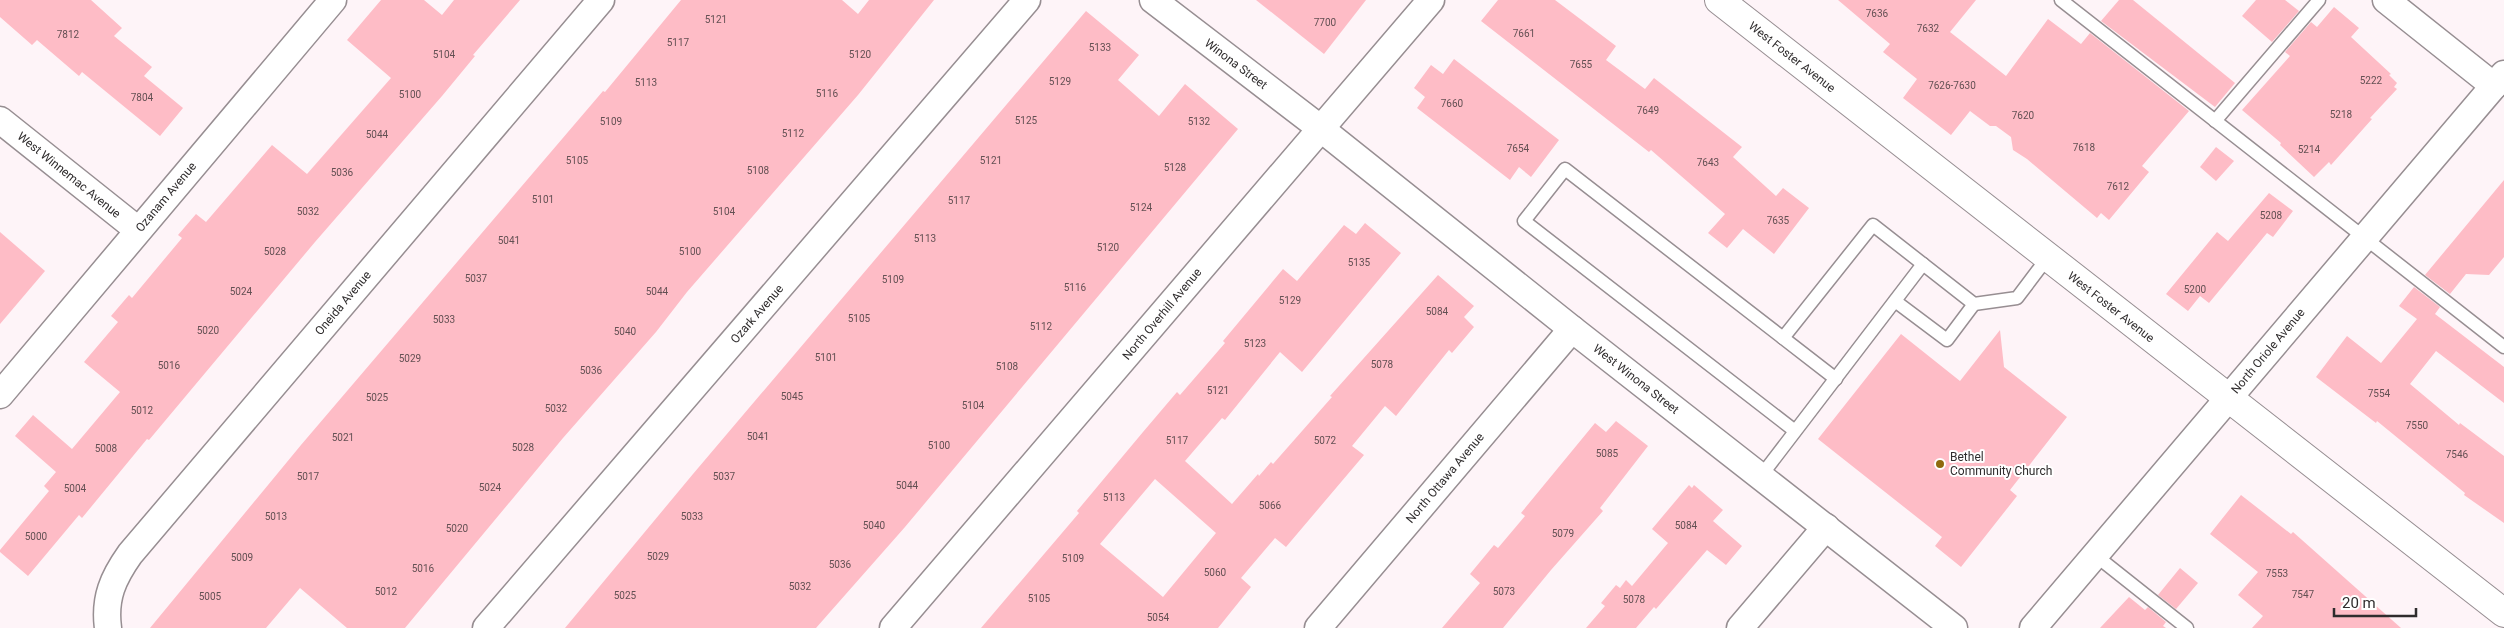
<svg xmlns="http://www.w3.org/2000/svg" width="2504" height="628" font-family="Roboto,sans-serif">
<rect width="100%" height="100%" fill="#fef4f8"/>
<g fill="#febcc6" fill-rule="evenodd">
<polygon points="0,0 91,0 122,28 114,36 152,67 144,76 183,108 160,136 82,72 79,76 37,40 32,45 0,17"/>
<polygon points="381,0 424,0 442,15 454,0 520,0 473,55 475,56 442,96 315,242 149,440 147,439 82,518 79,515 28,576 0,552 0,550 49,491 44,486 56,472 15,436 33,415 72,449 120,392 84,362 118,322 111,316 129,295 132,298 182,238 178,235 196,214 206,222 272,145 307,174 391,78 347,40"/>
<polygon points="681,0 842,0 858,14 869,0 934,0 858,95 687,292 656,332 563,438 405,628 347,628 300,588 266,628 150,628 301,445 603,91 605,92"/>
<polygon points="1256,0 1366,0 1324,54"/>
<polygon points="1498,0 1555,0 1616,46 1606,60 1645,89 1654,78 1742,147 1733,157 1776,196 1783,188 1809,208 1774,254 1743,229 1727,248 1708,233 1725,214 1651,150 1649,152 1481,21"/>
<polygon points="1838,0 1976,0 1950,32 2006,76 2048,19 2081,44 2090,33 2189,111 2142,166 2149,172 2109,220 2101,213 2097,218 2027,159 2013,150 2011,137 1996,126 1990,126 1970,111 1951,135 1903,98 1917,79 1883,52 1890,44"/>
<polygon points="2119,0 2133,0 2235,83 2215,107 2101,21"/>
<polygon points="2256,0 2285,0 2299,11 2272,42 2242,16"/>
<polygon points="2334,7 2359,28 2351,37 2391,74 2389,75 2397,83 2394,87 2397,89 2370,118 2372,119 2331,165 2329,162 2314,177 2280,145 2281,143 2242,110 2290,56 2285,52 2311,22 2317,27"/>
<polygon points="1086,11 1139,55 1118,80 1159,116 1185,84 1238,129 905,527 816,628 565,628 693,474"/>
<polygon points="1454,59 1559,140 1531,177 1519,167 1510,180 1417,108 1425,97 1414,88 1431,65 1443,74"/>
<polygon points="2216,147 2234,161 2216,181 2200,167"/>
<polygon points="2504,180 2504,257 2489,275 2466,274 2450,294 2425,275"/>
<polygon points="2269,193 2293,211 2273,237 2267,233 2209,303 2200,296 2188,311 2166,294 2217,232 2228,241"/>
<path d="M1365 223 1401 253 1302 372 1280 352 1225 420 1222 418 1185 461 1232 504 1258 474 1259 476 1271 462 1273 464 1332 397 1330 396 1438 275 1474 306 1464 317 1474 327 1452 353 1449 350 1396 416 1385 406 1352 446 1364 455 1286 547 1275 538 1241 578 1251 587 1218 628H981L1079 513 1077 511 1143 432 1177 392 1180 395 1225 343 1223 341 1283 269 1297 281 1344 225 1356 234ZM1155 479 1216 533 1163 597 1100 544Z"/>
<polygon points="0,232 45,271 0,324"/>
<polygon points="2414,287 2440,307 2435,314 2504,367 2504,403 2436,351 2410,384 2459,425 2460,423 2504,456 2504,523 2464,495 2465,493 2377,421 2376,423 2316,377 2347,336 2381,363 2417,319 2399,306"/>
<polygon points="2000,330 2004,367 2067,417 2010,490 2017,496 1961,567 1935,546 1942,537 1818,439 1901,334 1960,381"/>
<polygon points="1616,421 1648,446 1600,508 1603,511 1551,570 1503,628 1442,628 1480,583 1470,574 1494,545 1498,548 1525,516 1521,513 1595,423 1606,432"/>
<polygon points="1689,485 1692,488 1694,485 1723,510 1713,521 1742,546 1726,565 1707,550 1656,609 1654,607 1636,628 1586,628 1605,606 1601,603 1616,585 1620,588 1626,580 1632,586 1668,543 1652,529"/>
<polygon points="2241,495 2291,534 2293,532 2401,628 2252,628 2263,616 2238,595 2258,572 2210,534"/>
<polygon points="2180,568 2198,583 2176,609 2158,595"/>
<polygon points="2129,597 2145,610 2148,607 2166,622 2163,626 2166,628 2100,628"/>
</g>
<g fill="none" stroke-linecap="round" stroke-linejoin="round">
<defs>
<g id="service">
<polyline points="2061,0 2504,347"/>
<polyline points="2215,121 2319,0"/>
<polyline points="1895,301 1947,340 1974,304"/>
<polyline points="1783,338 1873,225 1974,304 2017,298 2048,257"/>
<polyline points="1795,431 1524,221 1565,169 1836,379"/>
<polyline points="1761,476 1923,264"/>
<polyline points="2095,555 2187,628"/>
</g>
<g id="minor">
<polyline points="1153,0 1320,128 1572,329 1954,628"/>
<polyline points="2386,0 2494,86"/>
<polyline points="0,120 138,230"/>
<polyline points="0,395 333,0"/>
<path d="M108 628C104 598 113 578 130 554L601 0"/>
<polyline points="486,628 1027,0"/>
<polyline points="893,628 1431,0"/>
<polyline points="1318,628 1572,329"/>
<polyline points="1740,628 1826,527"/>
<polyline points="2033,628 2504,74"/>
</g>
<polyline id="tertiary" points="1719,0 2504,613"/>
</defs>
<use href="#service" stroke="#978e92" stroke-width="15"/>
<use href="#minor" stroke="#978e92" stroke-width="29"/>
<use href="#tertiary" stroke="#978e92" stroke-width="30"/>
<use href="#service" stroke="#fff" stroke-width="12"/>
<use href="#minor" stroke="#fff" stroke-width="26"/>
<use href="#tertiary" stroke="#fff" stroke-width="28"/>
</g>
<circle fill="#90690e" stroke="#fff" stroke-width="2" cx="1940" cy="464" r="5"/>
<g text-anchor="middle" stroke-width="4" stroke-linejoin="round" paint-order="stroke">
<g font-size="10" fill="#635053">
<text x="1877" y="17">7636</text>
<text x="716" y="23">5121</text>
<text x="1325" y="26">7700</text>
<text x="1928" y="32">7632</text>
<text x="1524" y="37">7661</text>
<text x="68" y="38">7812</text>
<text x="678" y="46">5117</text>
<text x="1100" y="51">5133</text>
<text x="444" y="58">5104</text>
<text x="860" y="58">5120</text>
<text x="1581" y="68">7655</text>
<text x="2371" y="84">5222</text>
<text x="1060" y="85">5129</text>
<text x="646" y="86">5113</text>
<text x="1952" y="89">7626-7630</text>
<text x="827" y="97">5116</text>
<text x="410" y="98">5100</text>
<text x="142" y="101">7804</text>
<text x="1452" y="107">7660</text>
<text x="1648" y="114">7649</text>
<text x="2341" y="118">5218</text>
<text x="2023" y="119">7620</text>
<text x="1026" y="124">5125</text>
<text x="611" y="125">5109</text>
<text x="1199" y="125">5132</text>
<text x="793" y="137">5112</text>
<text x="377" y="138">5044</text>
<text x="2084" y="151">7618</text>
<text x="1518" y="152">7654</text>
<text x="2309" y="153">5214</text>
<text x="577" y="164">5105</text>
<text x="991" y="164">5121</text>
<text x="1708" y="166">7643</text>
<text x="1175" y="171">5128</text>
<text x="758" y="174">5108</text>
<text x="342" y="176">5036</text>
<text x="2118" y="190">7612</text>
<text x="543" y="203">5101</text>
<text x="959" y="204">5117</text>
<text x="1141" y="211">5124</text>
<text x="308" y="215">5032</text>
<text x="724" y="215">5104</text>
<text x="2271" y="219">5208</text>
<text x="1778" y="224">7635</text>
<text x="925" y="242">5113</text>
<text x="509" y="244">5041</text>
<text x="1108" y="251">5120</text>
<text x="275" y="255">5028</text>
<text x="690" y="255">5100</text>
<text x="1359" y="266">5135</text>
<text x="476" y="282">5037</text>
<text x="893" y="283">5109</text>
<text x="1075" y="291">5116</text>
<text x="2195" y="293">5200</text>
<text x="241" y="295">5024</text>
<text x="657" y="295">5044</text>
<text x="1290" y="304">5129</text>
<text x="1437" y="315">5084</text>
<text x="859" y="322">5105</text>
<text x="444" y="323">5033</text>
<text x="1041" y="330">5112</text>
<text x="208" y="334">5020</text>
<text x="625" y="335">5040</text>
<text x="1255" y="347">5123</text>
<text x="826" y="361">5101</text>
<text x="410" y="362">5029</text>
<text x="1382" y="368">5078</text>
<text x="169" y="369">5016</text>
<text x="1007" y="370">5108</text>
<text x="591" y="374">5036</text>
<text x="1218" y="394">5121</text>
<text x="2379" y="397">7554</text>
<text x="792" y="400">5045</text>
<text x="377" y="401">5025</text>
<text x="973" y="409">5104</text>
<text x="556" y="412">5032</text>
<text x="142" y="414">5012</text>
<text x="2417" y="429">7550</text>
<text x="758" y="440">5041</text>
<text x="343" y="441">5021</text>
<text x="1177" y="444">5117</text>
<text x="1325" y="444">5072</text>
<text x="939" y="449">5100</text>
<text x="523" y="451">5028</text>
<text x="106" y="452">5008</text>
<text x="1607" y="457">5085</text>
<text x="2457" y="458">7546</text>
<text x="308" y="480">5017</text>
<text x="724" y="480">5037</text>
<text x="907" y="489">5044</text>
<text x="490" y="491">5024</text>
<text x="75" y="492">5004</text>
<text x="1114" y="501">5113</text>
<text x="1270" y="509">5066</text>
<text x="276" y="520">5013</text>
<text x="692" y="520">5033</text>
<text x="874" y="529">5040</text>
<text x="1686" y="529">5084</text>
<text x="457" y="532">5020</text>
<text x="1563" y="537">5079</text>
<text x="36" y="540">5000</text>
<text x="658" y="560">5029</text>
<text x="242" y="561">5009</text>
<text x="1073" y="562">5109</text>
<text x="840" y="568">5036</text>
<text x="423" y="572">5016</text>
<text x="1215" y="576">5060</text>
<text x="2277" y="577">7553</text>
<text x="800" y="590">5032</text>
<text x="386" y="595">5012</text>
<text x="1504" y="595">5073</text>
<text x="2303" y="598">7547</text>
<text x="625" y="599">5025</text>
<text x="210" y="600">5005</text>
<text x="1039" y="602">5105</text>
<text x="1634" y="603">5078</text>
<text x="1158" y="621">5054</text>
</g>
<g font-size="12" fill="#2f2c2d" stroke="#fff">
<text transform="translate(1792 57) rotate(38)" y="4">West Foster Avenue</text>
<text transform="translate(1236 64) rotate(37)" y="4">Winona Street</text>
<text transform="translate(69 175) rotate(39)" y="4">West Winnemac Avenue</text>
<text transform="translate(166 197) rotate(-50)" y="4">Ozanam Avenue</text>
<text transform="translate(343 303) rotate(-50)" y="4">Oneida Avenue</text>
<text transform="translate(2111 307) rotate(38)" y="4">West Foster Avenue</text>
<text transform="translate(757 314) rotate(-49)" y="4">Ozark Avenue</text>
<text transform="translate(1162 314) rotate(-50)" y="4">North Overhill Avenue</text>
<text transform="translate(2268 351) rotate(-50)" y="4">North Oriole Avenue</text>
<text transform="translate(1636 379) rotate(38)" y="4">West Winona Street</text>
<text transform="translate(1445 478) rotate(-50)" y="4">North Ottawa Avenue</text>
</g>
<g font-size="12" fill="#2f2c2d" stroke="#fff" text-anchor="start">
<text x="1950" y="461">Bethel<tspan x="1950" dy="14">Community Church</tspan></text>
</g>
</g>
<path d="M2334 608v8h82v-8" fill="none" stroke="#2f2c2d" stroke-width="2.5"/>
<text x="2342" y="608" font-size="15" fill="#2f2c2d" stroke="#ffffff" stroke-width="4" paint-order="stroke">20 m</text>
</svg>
